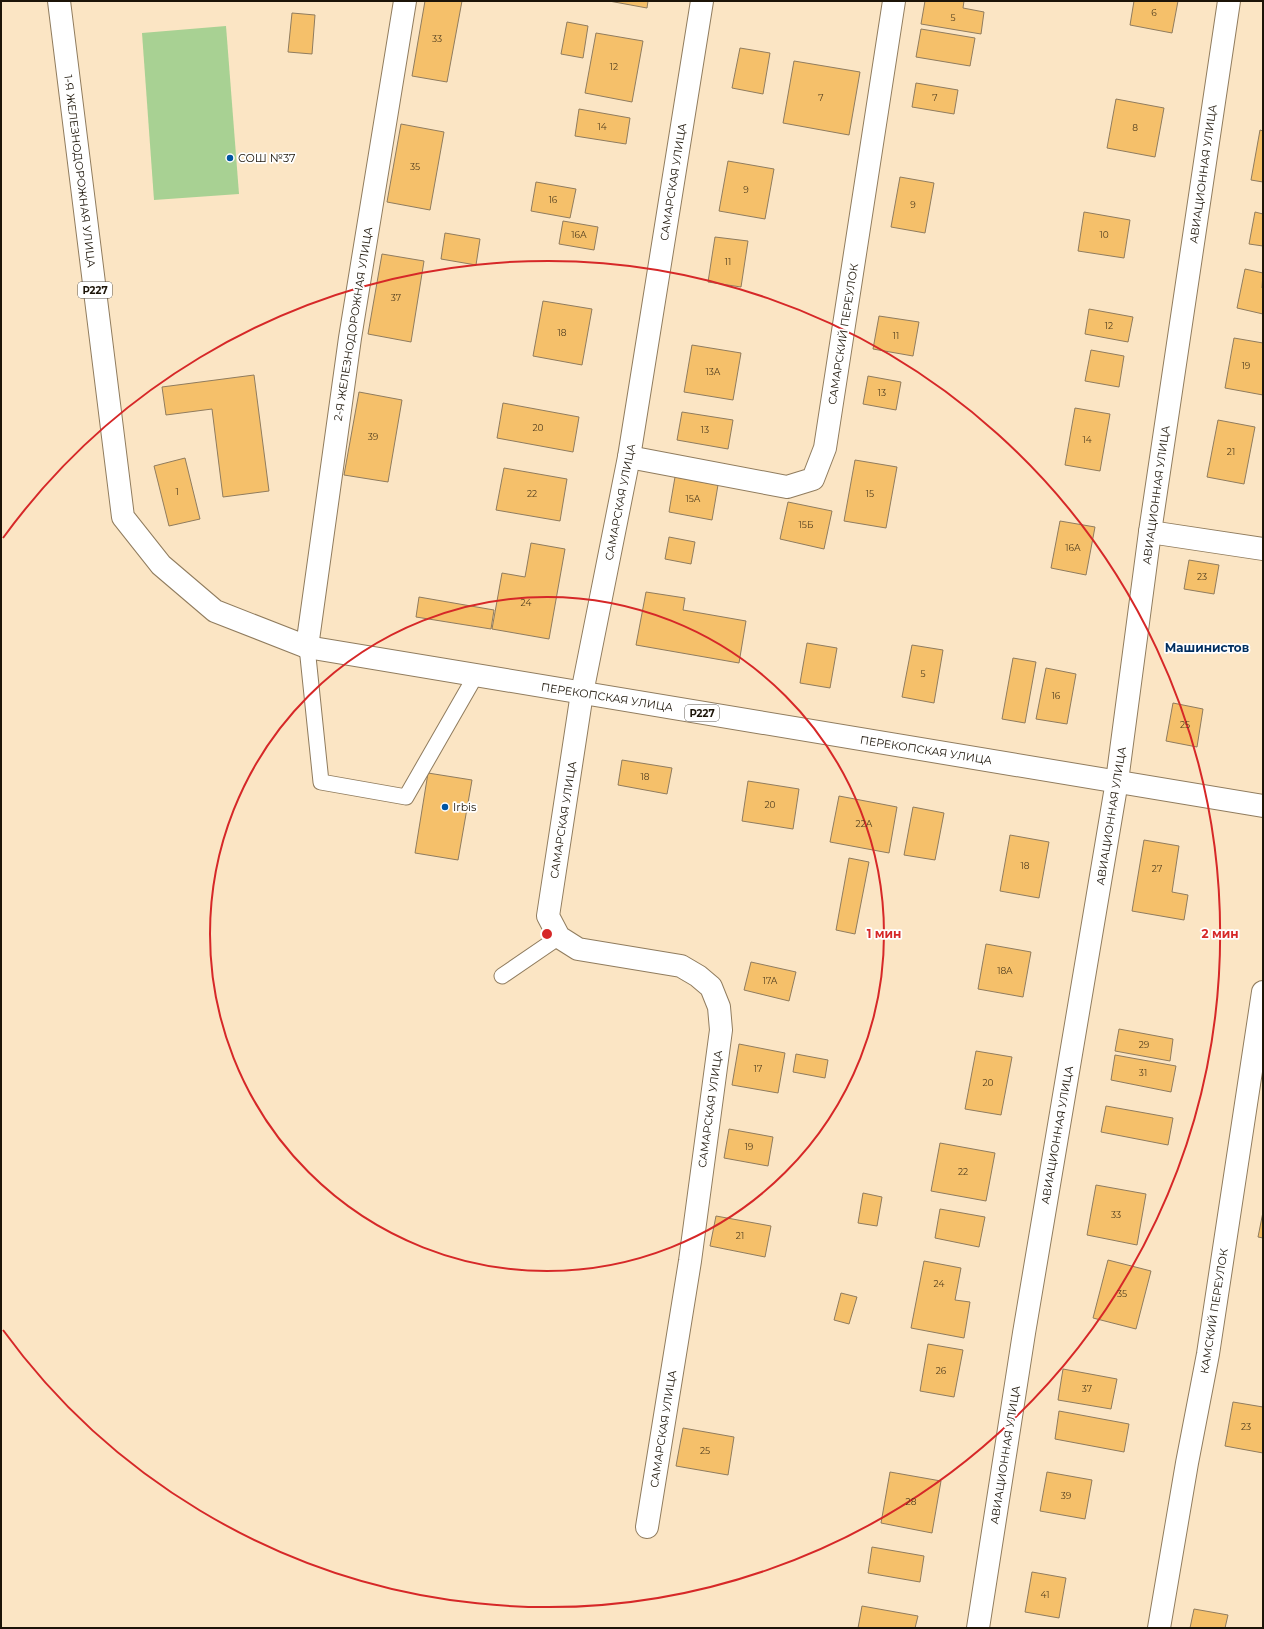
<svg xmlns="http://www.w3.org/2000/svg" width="1264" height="1629" font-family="Montserrat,sans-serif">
<rect width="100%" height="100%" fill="#fbe5c4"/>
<polygon fill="#a8d193" points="226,26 239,194 154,200 142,33"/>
<g fill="#f5c06a" stroke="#907c5e">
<polygon points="425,1 462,1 447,82 412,76"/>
<polygon points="609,1 648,1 647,8"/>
<polygon points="925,1 964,1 963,8 984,12 981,34 921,24"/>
<polygon points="1134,1 1178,1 1172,33 1130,25"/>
<polygon points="292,13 315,15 312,54 288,52"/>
<polygon points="567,22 588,26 583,58 561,54"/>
<polygon points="921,29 975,38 970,66 916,57"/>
<polygon points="596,33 643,41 632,102 585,93"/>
<polygon points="740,48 770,53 763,94 732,88"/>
<polygon points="794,61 860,72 849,135 783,123"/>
<polygon points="916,83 958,90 954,114 912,107"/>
<polygon points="1116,99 1164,108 1155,157 1107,148"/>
<polygon points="579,109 630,118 626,144 575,136"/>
<polygon points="401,124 444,132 430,210 387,202"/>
<polygon points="1260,130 1263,131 1263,182 1251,180"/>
<polygon points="728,161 774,169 765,219 719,211"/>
<polygon points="900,177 934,183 925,233 891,227"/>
<polygon points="536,182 576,189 570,218 531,211"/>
<polygon points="1084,212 1130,220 1124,258 1078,251"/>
<polygon points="1255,212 1263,214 1263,246 1249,244"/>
<polygon points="563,221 598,227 594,250 559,244"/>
<polygon points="445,233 480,239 476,265 441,259"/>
<polygon points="715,237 748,241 741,287 708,282"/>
<polygon points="382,254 424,261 411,342 368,334"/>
<polygon points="1245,269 1263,273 1262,288 1263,288 1263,314 1237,308"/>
<polygon points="543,301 592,309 582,365 533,356"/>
<polygon points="1089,309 1133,317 1128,342 1085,334"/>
<polygon points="879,316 919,322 913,356 873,349"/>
<polygon points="1234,338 1263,343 1263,395 1225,388"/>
<polygon points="692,345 741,353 733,400 684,392"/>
<polygon points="1091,350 1124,356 1119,387 1085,381"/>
<polygon points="254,375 269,491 223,497 212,409 166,415 162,387"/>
<polygon points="868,376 901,382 896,410 863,404"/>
<polygon points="359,392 402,400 388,482 344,475"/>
<polygon points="503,403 579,417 573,452 497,438"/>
<polygon points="1075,408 1110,414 1100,471 1065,465"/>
<polygon points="682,412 733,420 728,449 677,440"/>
<polygon points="1218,420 1255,427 1244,484 1207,477"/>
<polygon points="185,458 200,519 169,526 154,466"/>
<polygon points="855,460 897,467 886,528 844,521"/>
<polygon points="504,468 567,479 560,521 496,510"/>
<polygon points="675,477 718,485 712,520 669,512"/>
<polygon points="788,502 832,511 824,549 780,539"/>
<polygon points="1060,521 1095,527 1086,575 1051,568"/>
<polygon points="669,537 695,542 691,564 665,559"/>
<polygon points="531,543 565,549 549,639 492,629 502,573 525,577"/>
<polygon points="1189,560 1219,565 1214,594 1184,589"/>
<polygon points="646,592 685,598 683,610 746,621 739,663 636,645"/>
<polygon points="419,597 494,610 491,629 416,617"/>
<polygon points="807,643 837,648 830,688 800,683"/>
<polygon points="912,645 943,650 934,703 902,697"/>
<polygon points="1013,658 1036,662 1025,723 1002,719"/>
<polygon points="1046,668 1076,674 1067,724 1036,719"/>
<polygon points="1173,703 1203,709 1197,747 1166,741"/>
<polygon points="622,760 672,768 667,794 618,785"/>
<polygon points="428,773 472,780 458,860 415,853"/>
<polygon points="748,781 799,789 793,829 742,821"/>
<polygon points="839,796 897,807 889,853 830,842"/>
<polygon points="913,807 944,813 935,860 904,855"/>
<polygon points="1010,835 1049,842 1039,898 1000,891"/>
<polygon points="1144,840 1179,846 1172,892 1188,895 1184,920 1132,911"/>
<polygon points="849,858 869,862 855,934 836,930"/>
<polygon points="986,944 1031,952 1023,997 978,989"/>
<polygon points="751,962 796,972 789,1001 744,990"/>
<polygon points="1119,1029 1173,1039 1170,1061 1115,1051"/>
<polygon points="739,1044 785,1053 778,1093 732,1085"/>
<polygon points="976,1051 1012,1057 1001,1115 965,1109"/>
<polygon points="796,1054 828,1060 825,1078 793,1072"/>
<polygon points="1115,1055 1176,1066 1171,1092 1111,1080"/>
<polygon points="1106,1106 1173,1118 1168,1145 1101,1132"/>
<polygon points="729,1129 773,1137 768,1166 724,1158"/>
<polygon points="940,1143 995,1153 986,1201 931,1191"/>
<polygon points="1096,1185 1146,1194 1137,1245 1087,1235"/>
<polygon points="863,1193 882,1197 877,1226 858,1223"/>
<polygon points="940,1209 985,1217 979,1247 935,1238"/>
<polygon points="1263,1212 1263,1238 1258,1237"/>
<polygon points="716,1216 771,1226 765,1257 710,1246"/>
<polygon points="1108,1260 1151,1271 1136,1329 1093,1318"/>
<polygon points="924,1261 961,1268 955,1300 970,1302 964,1338 911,1328"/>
<polygon points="841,1293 857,1297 849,1324 834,1320"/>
<polygon points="928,1344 963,1350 954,1397 920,1391"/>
<polygon points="1063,1369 1117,1379 1111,1409 1058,1400"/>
<polygon points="1233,1402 1263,1407 1263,1453 1225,1446"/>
<polygon points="1059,1411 1129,1424 1124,1452 1055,1439"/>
<polygon points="683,1428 734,1437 728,1475 676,1466"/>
<polygon points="890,1472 941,1481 932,1533 881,1523"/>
<polygon points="1047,1472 1092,1480 1085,1519 1040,1511"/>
<polygon points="872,1547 924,1556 920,1582 868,1573"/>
<polygon points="1032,1572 1066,1578 1059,1618 1025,1612"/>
<polygon points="862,1606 918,1616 915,1628 858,1628"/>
<polygon points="1194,1609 1228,1615 1225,1628 1190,1628"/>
</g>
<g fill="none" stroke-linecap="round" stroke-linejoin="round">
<defs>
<g id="lane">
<polyline points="307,647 321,782 406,797 476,675"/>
<polyline points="502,976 559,937"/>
</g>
<g id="street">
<polyline points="629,457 787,487 813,479 825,448 894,1"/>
<polyline points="1150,532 1263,549"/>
<polyline points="307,647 350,338 405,1"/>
<polyline points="647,1527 690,1261 721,1030 719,1007 711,987 698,976 681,966 578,949 559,937 548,916 582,693 629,457 702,1"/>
<polyline points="978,1628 1024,1333 1117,781 1150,532 1229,1"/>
<polyline points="1159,1628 1187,1463 1208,1354 1263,992"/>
</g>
<polyline id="primary" points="59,1 123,517 161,565 215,611 307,647 1263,806"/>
</defs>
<use href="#lane" stroke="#907c5e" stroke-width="17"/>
<use href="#street" stroke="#907c5e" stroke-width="24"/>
<use href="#primary" stroke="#907c5e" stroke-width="24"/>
<use href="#lane" stroke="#fff" stroke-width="15"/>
<use href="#street" stroke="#fff" stroke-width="22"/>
<use href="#primary" stroke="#fff" stroke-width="22"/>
</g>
<g fill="none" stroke="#d62828" stroke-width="2">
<circle cx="547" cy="934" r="337"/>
<path d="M3 538A673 673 0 1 1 3 1330"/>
</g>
<g fill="#0055a3" stroke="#fff" stroke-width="1.5">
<circle cx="230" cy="158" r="4"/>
<circle cx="445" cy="807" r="4"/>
</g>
<g text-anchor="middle" stroke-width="3.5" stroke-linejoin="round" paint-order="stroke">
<g font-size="9" fill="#523f20">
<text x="1154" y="16">6</text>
<text x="953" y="21">5</text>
<text x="437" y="42">33</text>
<text x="614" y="70">12</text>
<text x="821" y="101">7</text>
<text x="935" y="101">7</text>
<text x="602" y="130">14</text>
<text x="1135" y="131">8</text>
<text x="415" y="170">35</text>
<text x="746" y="193">9</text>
<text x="553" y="203">16</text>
<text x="913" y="208">9</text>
<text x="579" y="238">16А</text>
<text x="1104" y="238">10</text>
<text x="728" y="265">11</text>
<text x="396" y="301">37</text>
<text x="1109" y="329">12</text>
<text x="562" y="336">18</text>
<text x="896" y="339">11</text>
<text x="1246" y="369">19</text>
<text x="713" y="375">13А</text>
<text x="882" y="396">13</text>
<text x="538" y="431">20</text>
<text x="705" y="433">13</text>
<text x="373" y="440">39</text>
<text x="1087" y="443">14</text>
<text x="1231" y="455">21</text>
<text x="177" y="495">1</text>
<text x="532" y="497">22</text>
<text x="870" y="497">15</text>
<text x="693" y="502">15А</text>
<text x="806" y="528">15Б</text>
<text x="1073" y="551">16А</text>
<text x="1202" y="580">23</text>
<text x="526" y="606">24</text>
<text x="923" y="677">5</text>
<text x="1056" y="699">16</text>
<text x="1185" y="728">25</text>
<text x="645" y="780">18</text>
<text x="770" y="808">20</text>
<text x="864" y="827">22А</text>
<text x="1025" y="869">18</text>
<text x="1157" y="872">27</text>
<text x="1005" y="974">18А</text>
<text x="770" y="984">17А</text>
<text x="1144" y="1048">29</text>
<text x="758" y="1072">17</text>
<text x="1143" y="1076">31</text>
<text x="988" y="1086">20</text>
<text x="749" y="1150">19</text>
<text x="963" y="1175">22</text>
<text x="1116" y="1218">33</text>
<text x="740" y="1239">21</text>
<text x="939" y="1287">24</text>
<text x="1122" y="1297">35</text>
<text x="941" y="1374">26</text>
<text x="1087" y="1392">37</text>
<text x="1246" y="1430">23</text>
<text x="705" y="1454">25</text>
<text x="1066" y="1499">39</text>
<text x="911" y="1505">28</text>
<text x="1045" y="1598">41</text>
</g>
<g fill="#fff" stroke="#605a52" stroke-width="1">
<rect x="78" y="282" width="34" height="16" rx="3"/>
<rect x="685" y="705" width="34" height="16" rx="3"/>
</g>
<g font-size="10" font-weight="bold" fill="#1c1408">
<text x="95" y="294">Р227</text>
<text x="702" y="717">Р227</text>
</g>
<g font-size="11" fill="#1c1408" stroke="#fff" text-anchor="start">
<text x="238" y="162">СОШ №37</text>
<text x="453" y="811">Irbis</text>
</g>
<g font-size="11" fill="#1c1408" stroke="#fff">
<text transform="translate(80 171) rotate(83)" y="4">1-Я ЖЕЛЕЗНОДОРОЖНАЯ УЛИЦА</text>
<text transform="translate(1203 174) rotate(-82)" y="4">АВИАЦИОННАЯ УЛИЦА</text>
<text transform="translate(673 182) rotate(-81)" y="4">САМАРСКАЯ УЛИЦА</text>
<text transform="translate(353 324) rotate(-81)" y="4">2-Я ЖЕЛЕЗНОДОРОЖНАЯ УЛИЦА</text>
<text transform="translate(843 334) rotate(-81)" y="4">САМАРСКИЙ ПЕРЕУЛОК</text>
<text transform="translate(1156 495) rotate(-82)" y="4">АВИАЦИОННАЯ УЛИЦА</text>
<text transform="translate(620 502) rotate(-79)" y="4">САМАРСКАЯ УЛИЦА</text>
<text transform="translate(607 697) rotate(9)" y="4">ПЕРЕКОПСКАЯ УЛИЦА</text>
<text transform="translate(926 750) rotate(9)" y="4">ПЕРЕКОПСКАЯ УЛИЦА</text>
<text transform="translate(1111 816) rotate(-81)" y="4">АВИАЦИОННАЯ УЛИЦА</text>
<text transform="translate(563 820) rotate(-81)" y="4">САМАРСКАЯ УЛИЦА</text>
<text transform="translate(710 1109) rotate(-82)" y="4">САМАРСКАЯ УЛИЦА</text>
<text transform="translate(1057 1135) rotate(-80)" y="4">АВИАЦИОННАЯ УЛИЦА</text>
<text transform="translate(1214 1311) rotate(-81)" y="4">КАМСКИЙ ПЕРЕУЛОК</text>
<text transform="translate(663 1429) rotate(-81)" y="4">САМАРСКАЯ УЛИЦА</text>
<text transform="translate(1005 1455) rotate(-81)" y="4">АВИАЦИОННАЯ УЛИЦА</text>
</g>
<g font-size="12" font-weight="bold" fill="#002e5f" stroke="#fff">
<text x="1207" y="652">Машинистов</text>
</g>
</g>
<circle cx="547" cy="934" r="6" fill="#d62828" stroke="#fff" stroke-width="2"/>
<g font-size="12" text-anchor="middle" font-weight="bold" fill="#d62828" stroke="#fff" stroke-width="3.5" stroke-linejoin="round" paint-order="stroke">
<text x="884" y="938">1 мин</text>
<text x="1220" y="938">2 мин</text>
</g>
<rect width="1264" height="1629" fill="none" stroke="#1c1408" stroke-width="4"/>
</svg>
